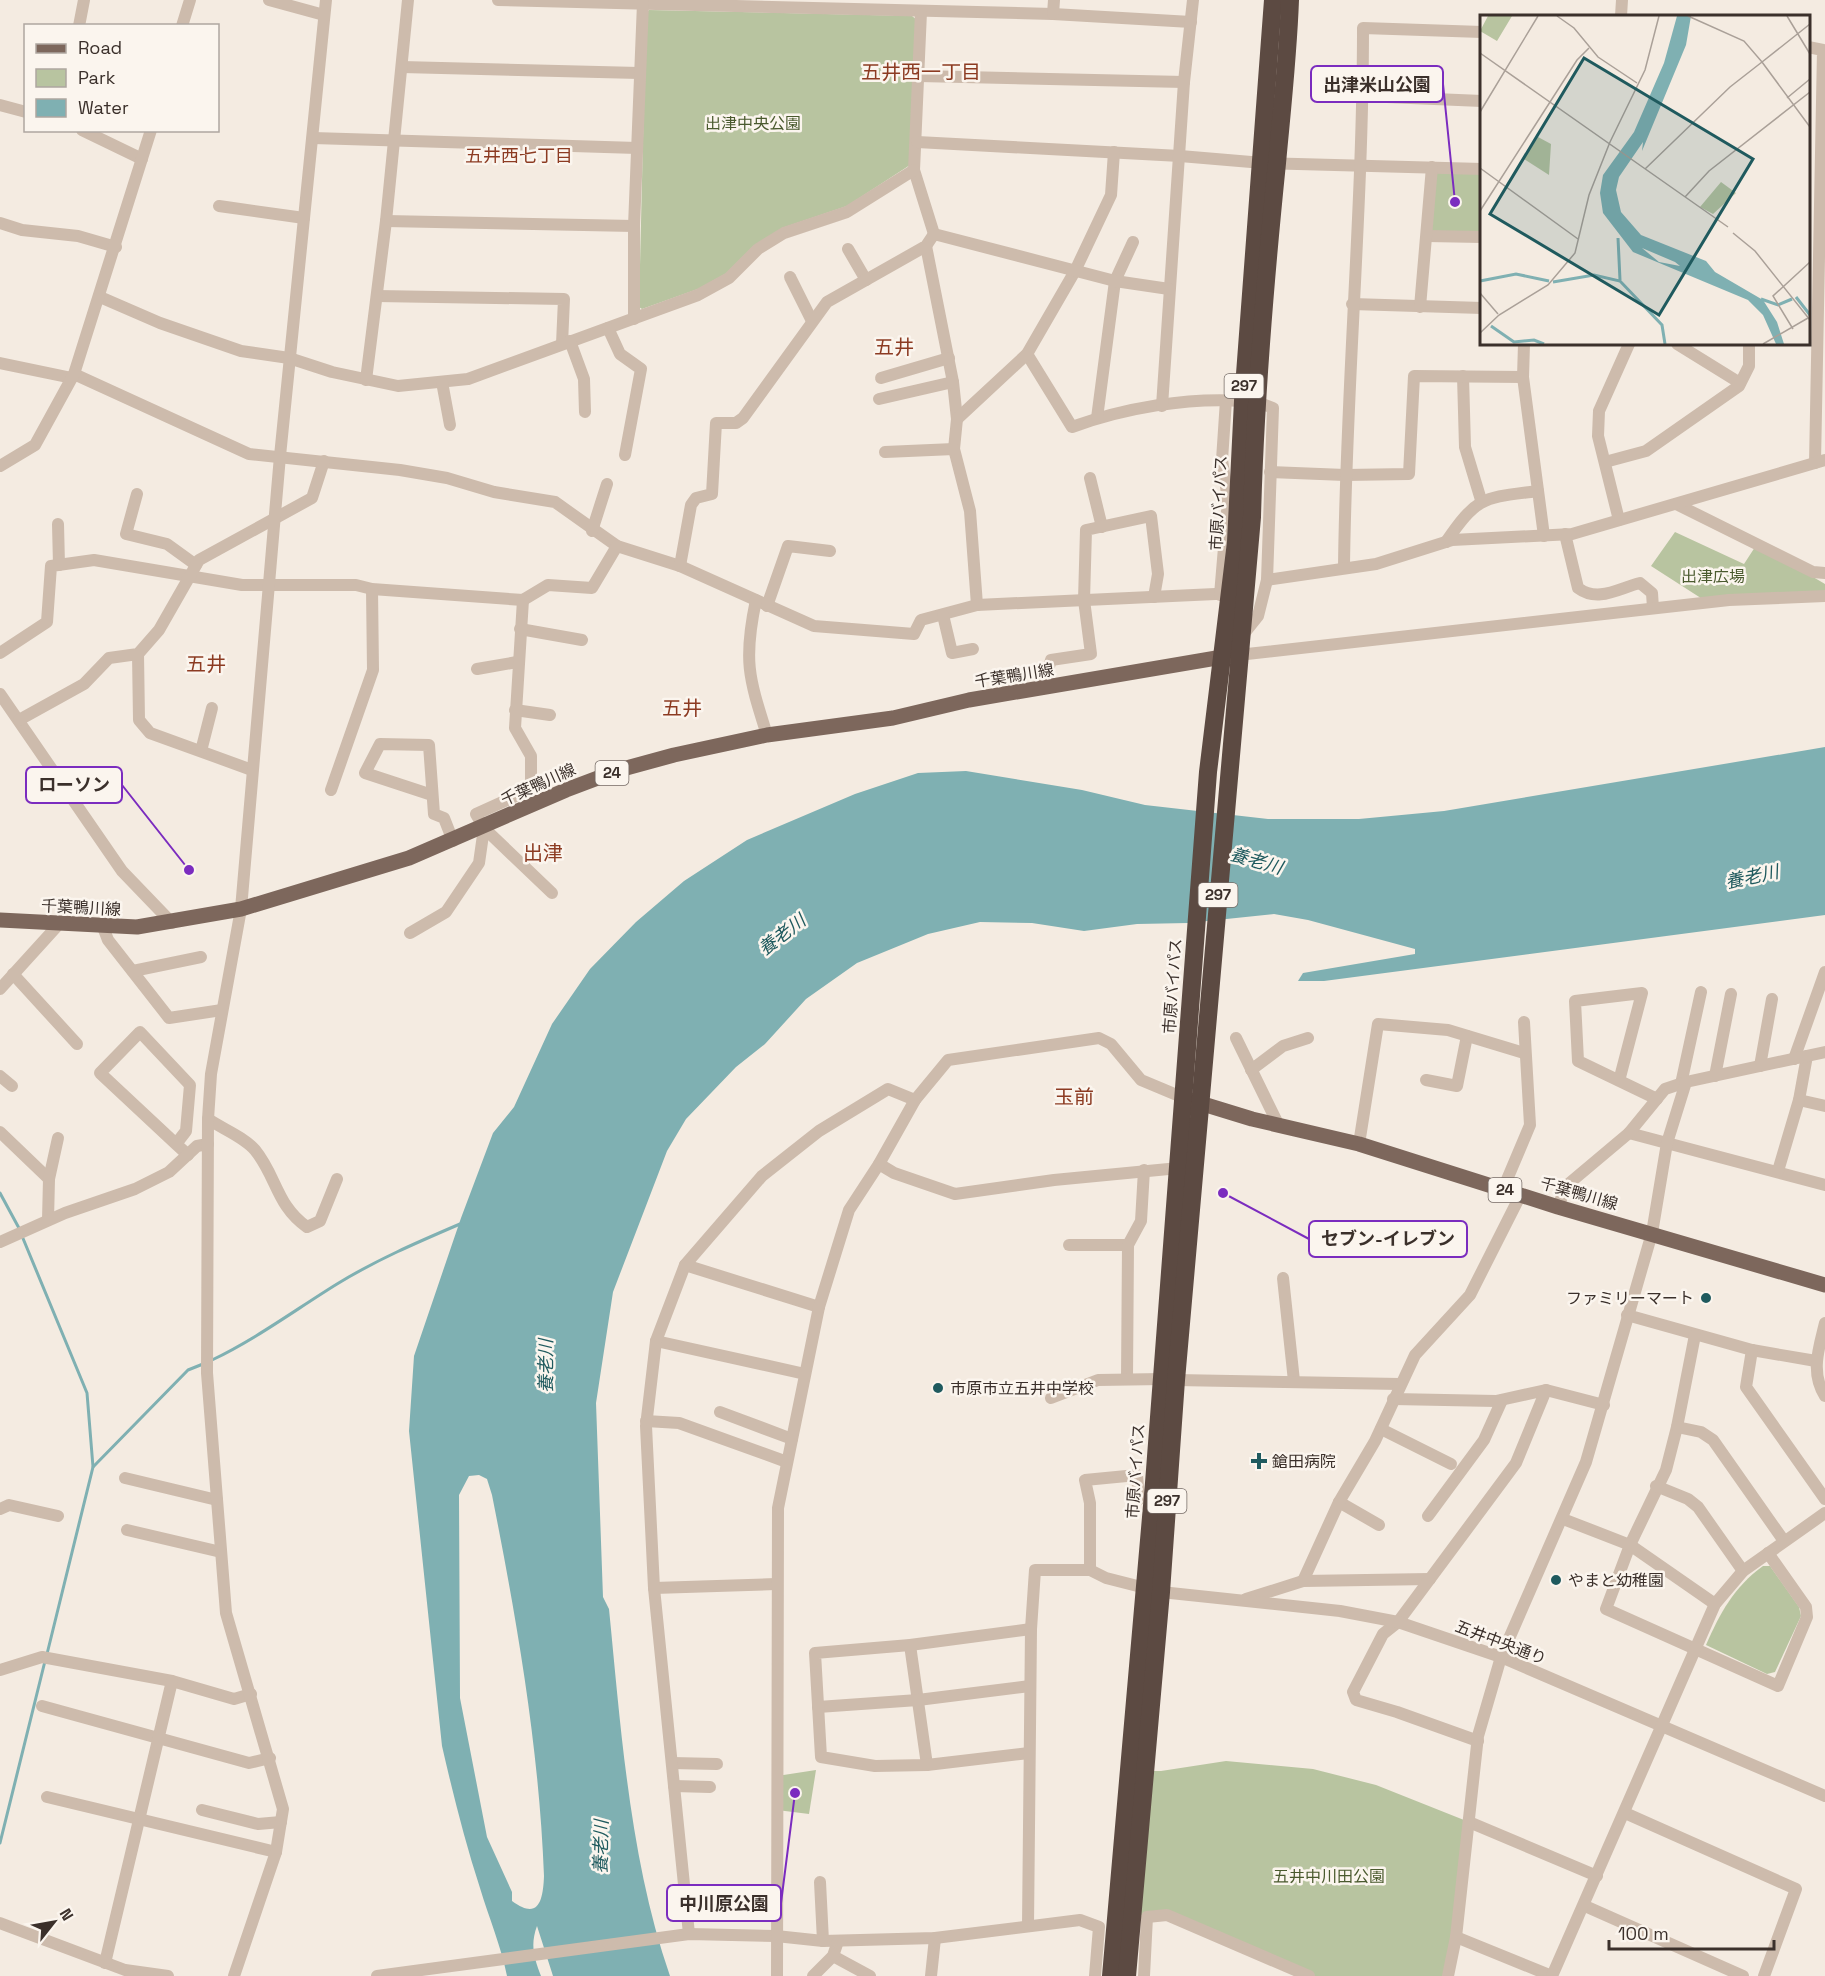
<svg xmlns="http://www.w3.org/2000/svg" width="1825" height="1976" font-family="'Space Grotesk','Noto Sans JP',sans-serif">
<rect width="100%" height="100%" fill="#f4ebe1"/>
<g fill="#b8c4a0">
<polygon points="649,10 912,16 917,20 910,165 847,206 782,228 727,273 698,289 642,309 639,307 646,13"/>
<polygon points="1432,167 1481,168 1481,237 1427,236"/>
<polygon points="1675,532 1744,564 1757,544 1825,584 1825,596 1707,602 1651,566"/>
<path d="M1763 1566H1770L1799 1607 1801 1616 1775 1672 1767 1674 1706 1645C1720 1613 1734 1587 1763 1566Z"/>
<polygon points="1226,1761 1313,1769 1376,1785 1469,1822 1448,1976 1309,1976 1167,1915 1147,1917 1133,1913 1146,1771 1161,1771"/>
<polygon points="816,1770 809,1814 777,1810 777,1776"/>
</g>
<path fill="#7fb0b2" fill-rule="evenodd" d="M1825 747V915L1324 981H1298L1303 973 1415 954V949L1308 920 1274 914 1188 923 1137 924 1084 931 1032 923 980 922 928 934 857 963 806 999 765 1044 736 1067 686 1119 667 1151 613 1292 596 1403 603 1597 609 1609C621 1730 630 1861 670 1976H553L537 1926C530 1945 534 1958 541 1976H507C501 1946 489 1918 480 1888 465 1842 453 1794 442 1746L409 1431 414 1356 461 1218 493 1133 514 1107 552 1024 590 969 636 922 684 881 747 840 855 794 918 773 966 771 1082 790 1145 805 1268 819H1359L1444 811ZM479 1475 487 1479 492 1495C517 1621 539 1747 544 1876 543 1900 539 1921 512 1901V1892L487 1837 460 1698 459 1495 469 1476Z"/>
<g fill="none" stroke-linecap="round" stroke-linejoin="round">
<g stroke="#7fb0b2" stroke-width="3">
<polyline points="0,1193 20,1230"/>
<polyline points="22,1236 87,1393 93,1467 47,1654"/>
<path d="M212 1360C256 1339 295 1310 337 1284 376 1260 418 1242 460 1224"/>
<polyline points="93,1467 188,1370 203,1364"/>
<polyline points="0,1843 45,1661"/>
</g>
<g stroke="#cdbbac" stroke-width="12">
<polyline points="269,0 324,15"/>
<polyline points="498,0 1053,14 1191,22"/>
<polyline points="921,12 914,170 934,234"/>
<polyline points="1053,14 1054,0"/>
<polyline points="1621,16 1622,0"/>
<polyline points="79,26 84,0"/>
<polyline points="182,26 190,0"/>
<polyline points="1808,47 1823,50 1815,463"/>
<polyline points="402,67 639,73"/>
<polyline points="919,76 1184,82"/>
<polyline points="1363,96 1482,101"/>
<polyline points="0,105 26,112"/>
<polyline points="82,130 142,159"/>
<polyline points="313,138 637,148"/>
<polyline points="917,142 1180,156 1263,163 1482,169"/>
<polyline points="219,206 304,218"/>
<polyline points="386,221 634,226"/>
<polyline points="0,223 22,230 78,236 116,247"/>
<polyline points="1427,236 1482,237"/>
<polyline points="926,246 953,382 957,419 954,449 970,511 977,605"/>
<polyline points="848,249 866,280"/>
<polyline points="790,277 812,321"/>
<polyline points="377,296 564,299 562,344"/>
<polyline points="100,297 160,323 241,351 289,358 332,372 398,386 468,379 698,295 729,278 758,249 784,233 847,212 914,170"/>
<polyline points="1352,304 1482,308"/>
<polyline points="1420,307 1432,167"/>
<polyline points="634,319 634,226 643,3"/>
<polyline points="608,328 620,354 641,369 625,455"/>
<polyline points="570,341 584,379 585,412"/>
<polyline points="1524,344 1523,377 1544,536"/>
<polyline points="1677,344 1740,383"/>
<path d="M1027 354 1072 427C1124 408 1188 397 1243 401"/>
<polyline points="0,363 72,378"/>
<polyline points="74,374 249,454 400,470 447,478 494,492 555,502 617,546 680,566 814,626 914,634 921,620 977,605 1237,593"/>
<polyline points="1463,376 1465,447 1481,500"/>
<polyline points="881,378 949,358"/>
<polyline points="366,380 386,221 408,0"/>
<polyline points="442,382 450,425"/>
<polyline points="879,399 953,382"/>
<polyline points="1162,406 1184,82 1193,0"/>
<polyline points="1097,418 1115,281 1133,242"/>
<polyline points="957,419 1027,354 1075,271 1111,195 1114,152"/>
<polyline points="885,452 954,449"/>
<polyline points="1605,462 1646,451 1739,386 1749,366 1749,344"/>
<polyline points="0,466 35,445 74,374 151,130"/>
<polyline points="1270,472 1345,475 1409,474 1414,376 1523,377"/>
<polyline points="1090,478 1102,527"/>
<polyline points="137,494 126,534 167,544 196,565"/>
<polyline points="1676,504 1813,572 1825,573"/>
<polyline points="1619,520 1598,436 1599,411 1629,344"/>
<polyline points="58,524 59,565"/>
<polyline points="592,531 607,484"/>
<path d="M1565 534 1578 588C1598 603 1619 588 1640 583L1652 593 1653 608"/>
<path d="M1446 542C1478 495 1484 498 1538 491"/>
<polyline points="680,566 691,505 696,498 712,494 716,423 736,423 743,418 827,302 926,246 934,234 1115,281 1169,289"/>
<path d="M1344 567C1346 387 1363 208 1363 28L1482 32"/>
<polyline points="1267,580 1376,564 1452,540 1572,534 1825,460"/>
<polyline points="1220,595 1228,500 1222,460 1226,400"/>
<path d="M756 600C743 661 749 678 767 735"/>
<polyline points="767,606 788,546 830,551"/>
<polyline points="943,615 952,653 973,649"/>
<polyline points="520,629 582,640"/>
<polyline points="1242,636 1258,616 1267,580 1273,408 1257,402"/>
<polyline points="0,653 47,622 51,566 94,560 242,585 356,585 372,589 523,600 548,585 592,588 617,546"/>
<polyline points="138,654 139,720 150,733 252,770"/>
<polyline points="1238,655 1729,600 1825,596"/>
<polyline points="477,669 517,662"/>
<polyline points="1042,689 1051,660 1091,654 1084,600 1086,530 1151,516 1158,574 1154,597"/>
<polyline points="0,694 122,871 172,923"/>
<polyline points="515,710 550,715"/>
<polyline points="19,720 84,684 109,658 138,654 159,630 199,560 312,498 324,461"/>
<polyline points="201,751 212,708"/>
<polyline points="331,790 373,670 372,589"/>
<polyline points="432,795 365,773 380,744 429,745 434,814 444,818 453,841"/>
<polyline points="484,828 552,893"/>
<polyline points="103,927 108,940 169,1018 222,1010"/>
<polyline points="410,933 446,912 479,863 484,828 476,814 531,789 531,756 515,728 523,600"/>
<polyline points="133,971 201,957"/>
<polyline points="13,974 77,1044"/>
<polyline points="0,989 59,924"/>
<polyline points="1236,1038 1278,1124"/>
<polyline points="1794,1059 1825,972"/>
<polyline points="1760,1066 1772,999"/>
<polyline points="1251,1070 1283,1046 1308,1038"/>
<polyline points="0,1076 12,1086"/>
<polyline points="1715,1076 1731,994"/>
<polyline points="1426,1080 1457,1086 1467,1036"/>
<polyline points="1619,1081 1642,993 1575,1001 1578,1061 1657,1099"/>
<polyline points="1681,1084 1701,992"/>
<polyline points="1799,1100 1825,1106"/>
<path d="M208 1119C223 1129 244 1137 255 1150 277 1177 276 1205 307 1227L320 1221 337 1179"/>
<polyline points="0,1132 49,1179"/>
<polyline points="1629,1133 1825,1185"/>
<polyline points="176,1144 186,1131 190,1085 140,1032 100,1073 176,1144 188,1155"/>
<polyline points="1359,1144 1378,1024 1448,1030 1524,1053"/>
<polyline points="879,1164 894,1173 955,1194 1054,1180 1179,1168"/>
<polyline points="1778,1171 1799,1100 1807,1056"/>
<polyline points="1503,1189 1530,1125 1524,1022"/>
<polyline points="1558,1207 1566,1186 1629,1133 1665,1089 1686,1082 1825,1052"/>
<polyline points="48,1220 49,1179 58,1138"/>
<polyline points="0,1242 65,1213 135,1189 169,1172 197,1146 208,1144"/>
<polyline points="1069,1245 1128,1245"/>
<polyline points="685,1265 819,1307"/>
<polyline points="1283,1278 1294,1381"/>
<polyline points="1627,1315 1752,1350 1816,1361"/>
<path d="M1825 1323C1819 1348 1810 1372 1825 1396"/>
<polyline points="1695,1335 1677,1427 1666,1470 1630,1545 1606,1609 1778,1686 1807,1617 1806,1607 1768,1553"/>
<polyline points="656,1341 805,1374"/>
<polyline points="1752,1350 1746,1387 1825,1499"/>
<polyline points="1127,1379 1128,1245 1141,1221 1144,1170"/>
<polyline points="1176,1380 1400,1384"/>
<polyline points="1051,1398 1098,1380 1162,1379"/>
<polyline points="1393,1399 1496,1401 1546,1390 1604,1405"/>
<polyline points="720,1412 792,1439"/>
<polyline points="646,1421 679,1423 787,1462"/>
<polyline points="1677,1427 1701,1432 1713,1440 1784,1541"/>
<polyline points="1381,1429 1451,1464"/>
<polyline points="125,1478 217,1500"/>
<polyline points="1656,1486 1688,1499 1698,1507 1743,1571"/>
<polyline points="1339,1502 1379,1525"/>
<polyline points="0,1509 9,1505 58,1516"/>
<polyline points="1428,1516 1484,1440 1502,1400"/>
<polyline points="1563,1519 1630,1545 1715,1604"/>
<polyline points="127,1530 221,1552"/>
<polyline points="1090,1570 1090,1503 1085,1480 1137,1475 1139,1499"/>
<polyline points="1303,1581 1339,1502 1375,1441 1415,1355 1470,1295 1521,1194"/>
<polyline points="654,1588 776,1584"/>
<polyline points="1246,1599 1303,1581 1430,1579"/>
<polyline points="910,1645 927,1765"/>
<polyline points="0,1670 42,1657 172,1681 234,1699 251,1694"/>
<polyline points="42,1706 249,1763 270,1758"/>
<polyline points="818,1707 918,1700 1030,1686"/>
<polyline points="1478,1741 1397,1712 1356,1700 1353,1692 1383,1634 1398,1622 1516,1463 1546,1390"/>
<polyline points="1029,1753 927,1765 875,1766 821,1757 815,1653 910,1645 1031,1629"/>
<polyline points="672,1763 717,1764"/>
<polyline points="674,1786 710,1787"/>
<polyline points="47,1797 276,1852"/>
<polyline points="202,1810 258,1824 281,1822"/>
<polyline points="1625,1813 1796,1889 1764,1976"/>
<polyline points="1469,1822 1597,1876"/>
<polyline points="820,1882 823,1941"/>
<polyline points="1585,1906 1743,1976"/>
<polyline points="0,1923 125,1970 168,1976"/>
<polyline points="1028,1926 1031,1629 1035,1570 1090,1570 1106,1578 1161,1592 1340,1611 1398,1622 1501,1657 1825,1796"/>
<polyline points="689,1934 654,1588 646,1426 656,1341 685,1265 762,1176 819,1131 888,1089 915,1100"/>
<polyline points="1456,1937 1552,1976"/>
<polyline points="833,1956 870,1976"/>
<polyline points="105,1963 172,1681"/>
<polyline points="234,1976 276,1852 283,1809 226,1613 207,1373 208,1119 211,1074 241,909 280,456 326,0"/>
<polyline points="377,1976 689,1934 776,1936 823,1941 935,1938 1080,1920 1099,1927 1095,1976"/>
<polyline points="777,1976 778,1508 819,1307 849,1210 879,1164 915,1100 948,1060 1099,1038 1111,1044 1141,1080 1184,1098"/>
<polyline points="813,1976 833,1956 838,1941"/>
<polyline points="931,1976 935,1938"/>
<polyline points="1144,1976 1147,1917 1167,1915 1309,1976"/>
<polyline points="1448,1976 1456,1937 1478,1736 1501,1657 1586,1462 1652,1233 1667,1143 1686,1082"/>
<polyline points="1552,1976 1715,1604 1743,1571 1825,1513"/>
</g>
<g stroke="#7d675c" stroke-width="15">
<polyline points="0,920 137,927 241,909 409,858 566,790 619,770 674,755 767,735 893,718 969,700 1234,655"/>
<polyline points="1190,1100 1252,1119 1359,1144 1558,1207 1825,1285"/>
</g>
<g stroke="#5c4a42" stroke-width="18">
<polyline points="1111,1976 1154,1483 1208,772 1236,542 1243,401 1273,0"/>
<path d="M1127 1976 1161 1592 1176 1380 1252 517C1255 399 1265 281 1277 163 1282 109 1288 55 1290 0"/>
</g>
</g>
<g fill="#1f5a5e" stroke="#fbf5ee" stroke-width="2">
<circle cx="1706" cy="1298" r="6"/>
<circle cx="938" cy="1388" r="6"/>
<path d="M1256 1452h6v6h6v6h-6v6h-6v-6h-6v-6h6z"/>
<circle cx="1556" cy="1580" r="6"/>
</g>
<g text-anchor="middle" stroke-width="5" stroke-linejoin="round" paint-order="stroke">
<g fill="#fbf5ee" stroke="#756b66" stroke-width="1.5">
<rect x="1224.5" y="374" width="39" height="24" rx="4.5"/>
<rect x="595.5" y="761" width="33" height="24" rx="4.5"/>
<rect x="1198.5" y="883" width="39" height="24" rx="4.5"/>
<rect x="1488.5" y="1178" width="33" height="24" rx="4.5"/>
<rect x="1147.5" y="1489" width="39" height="24" rx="4.5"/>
</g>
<g font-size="15" font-weight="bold" fill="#3b302b">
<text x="1244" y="391">297</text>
<text x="612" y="778">24</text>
<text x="1218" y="900">297</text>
<text x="1505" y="1195">24</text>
<text x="1167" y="1506">297</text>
</g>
<g font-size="16" fill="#4a5a2e" stroke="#fbf5ee">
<text x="753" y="129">出津中央公園</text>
<text x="1713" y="582">出津広場</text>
<text x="1329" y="1882">五井中川田公園</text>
</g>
<g font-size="16" fill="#3b302b" stroke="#fbf5ee">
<text transform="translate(1218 503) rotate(-87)" y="6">市原バイパス</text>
<text transform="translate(1014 675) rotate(-9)" y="6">千葉鴨川線</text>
<text transform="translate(538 784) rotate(-24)" y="6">千葉鴨川線</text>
<text transform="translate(81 907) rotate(3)" y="6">千葉鴨川線</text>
<text transform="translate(1172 986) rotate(-86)" y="6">市原バイパス</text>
<text transform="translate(1579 1193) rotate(16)" y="6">千葉鴨川線</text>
<text transform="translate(1135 1471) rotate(-86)" y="6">市原バイパス</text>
<text transform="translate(1501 1642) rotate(21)" y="6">五井中央通り</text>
</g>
<g font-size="16" fill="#3b302b" stroke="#fbf5ee" text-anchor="start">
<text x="1694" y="1304" text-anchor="end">ファミリーマート</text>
<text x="950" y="1394">市原市立五井中学校</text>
<text x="1272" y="1467">鎗田病院</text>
<text x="1568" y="1586">やまと幼稚園</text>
</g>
<g font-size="18" fill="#8c3b22" stroke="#fbf5ee">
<text x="519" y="162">五井西七丁目</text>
</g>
<g font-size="18" font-style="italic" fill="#1f5a5e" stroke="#fbf5ee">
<text transform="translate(1256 861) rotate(16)" y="6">養老川</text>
<text transform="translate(1752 877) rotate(-12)" y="6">養老川</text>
<text transform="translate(782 935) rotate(-38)" y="6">養老川</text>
<text transform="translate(546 1366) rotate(-90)" y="6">養老川</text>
<text transform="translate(601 1847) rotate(-89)" y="6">養老川</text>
</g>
<g font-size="20" fill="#8c3b22" stroke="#fbf5ee">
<text x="921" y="79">五井西一丁目</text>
<text x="894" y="354">五井</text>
<text x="206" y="671">五井</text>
<text x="682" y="715">五井</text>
<text x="543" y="860">出津</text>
<text x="1074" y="1104">玉前</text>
</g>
</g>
<g transform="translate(1480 15)">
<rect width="330" height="330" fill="#f4ebe1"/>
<path d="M8 1H32L17 26 0 16ZM58 122 71 129 69 160 44 144ZM241 167 256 178 233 199 220 192Z" fill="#b8c4a0"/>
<path d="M197 1H211L206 30 162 136 163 127 139 162 136 175 141 197 161 220 226 246 235 257 283 285 297 307 304 329H296L283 300 268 285 153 237 123 198 120 178 123 160 154 117 184 48ZM162 233 195 247 200 251 179 247Z" fill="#7fb0b2" fill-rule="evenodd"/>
<path fill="none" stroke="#7fb0b2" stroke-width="3" d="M138 223 140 265M0 266 36 259 69 266M73 267 114 260 140 266 182 310 185 329M316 282 330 300M281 284 298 290 312 284M11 311 34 327 54 325 64 329"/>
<path fill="none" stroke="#aaa098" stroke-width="1.5" d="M77 1 94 13 118 42 157 68M208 1 264 26 282 47 330 9M307 1 330 39M0 38 248 212M282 47 330 112M307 83 330 64M0 97 58 1M130 127 165 55 179 1M0 153 98 224M165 154 250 72 282 47M205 182 229 156 330 77M0 196 97 45 109 33M253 218 275 236 330 305M0 278 18 299M313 314 293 281 330 247M0 318 19 300 68 270 95 238 109 180 130 127M283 329 328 303"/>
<path fill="#1f5a5e" fill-opacity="0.15" stroke="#1f5a5e" stroke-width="3" d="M104 43 273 144 179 300 10 199Z"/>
<rect width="330" height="330" fill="none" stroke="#3b302b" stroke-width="3"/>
</g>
<path fill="none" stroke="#7b2cbf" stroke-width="2" d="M1455 202L1443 84M189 870L122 785M1223 1193L1309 1239M795 1793L781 1903"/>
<g fill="#7b2cbf" stroke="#fbf5ee" stroke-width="2">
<circle cx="1455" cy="202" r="6"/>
<circle cx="189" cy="870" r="6"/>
<circle cx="1223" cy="1193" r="6"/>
<circle cx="795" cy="1793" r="6"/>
</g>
<g fill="#fbf5ee" stroke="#7b2cbf" stroke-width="2">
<rect x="1311" y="66" width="132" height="36" rx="6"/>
<rect x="26" y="767" width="96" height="36" rx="6"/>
<rect x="1309" y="1221" width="158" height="36" rx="6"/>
<rect x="667" y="1885" width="114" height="36" rx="6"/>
</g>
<g font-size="18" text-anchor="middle" font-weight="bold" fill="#3b302b">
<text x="1377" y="91">出津米山公園</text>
<text x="74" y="791">ローソン</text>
<text x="1388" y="1245">セブン-イレブン</text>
<text x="724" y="1910">中川原公園</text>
</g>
<rect x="24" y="24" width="195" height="108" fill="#fbf5ee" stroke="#aea6a0" stroke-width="1.5"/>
<rect x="36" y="44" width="30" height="9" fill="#7d675c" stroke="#aea6a0" stroke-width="1.5"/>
<text x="78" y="54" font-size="18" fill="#3b302b">Road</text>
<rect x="36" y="69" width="30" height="18" fill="#b8c4a0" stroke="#aea6a0" stroke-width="1.5"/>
<text x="78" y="84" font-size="18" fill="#3b302b">Park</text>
<rect x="36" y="99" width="30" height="18" fill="#7fb0b2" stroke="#aea6a0" stroke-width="1.5"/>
<text x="78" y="114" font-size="18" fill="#3b302b">Water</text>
<g transform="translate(54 1922) rotate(59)" stroke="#fbf5ee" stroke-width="4.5" paint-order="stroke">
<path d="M0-4.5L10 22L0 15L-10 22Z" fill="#3b302b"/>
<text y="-9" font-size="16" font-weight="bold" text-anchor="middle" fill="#3b302b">N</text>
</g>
<path d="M1609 1940v9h165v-9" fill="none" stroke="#3b302b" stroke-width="3"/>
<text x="1618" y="1940" font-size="18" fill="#3b302b" stroke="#fbf5ee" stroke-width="4.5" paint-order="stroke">100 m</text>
</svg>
